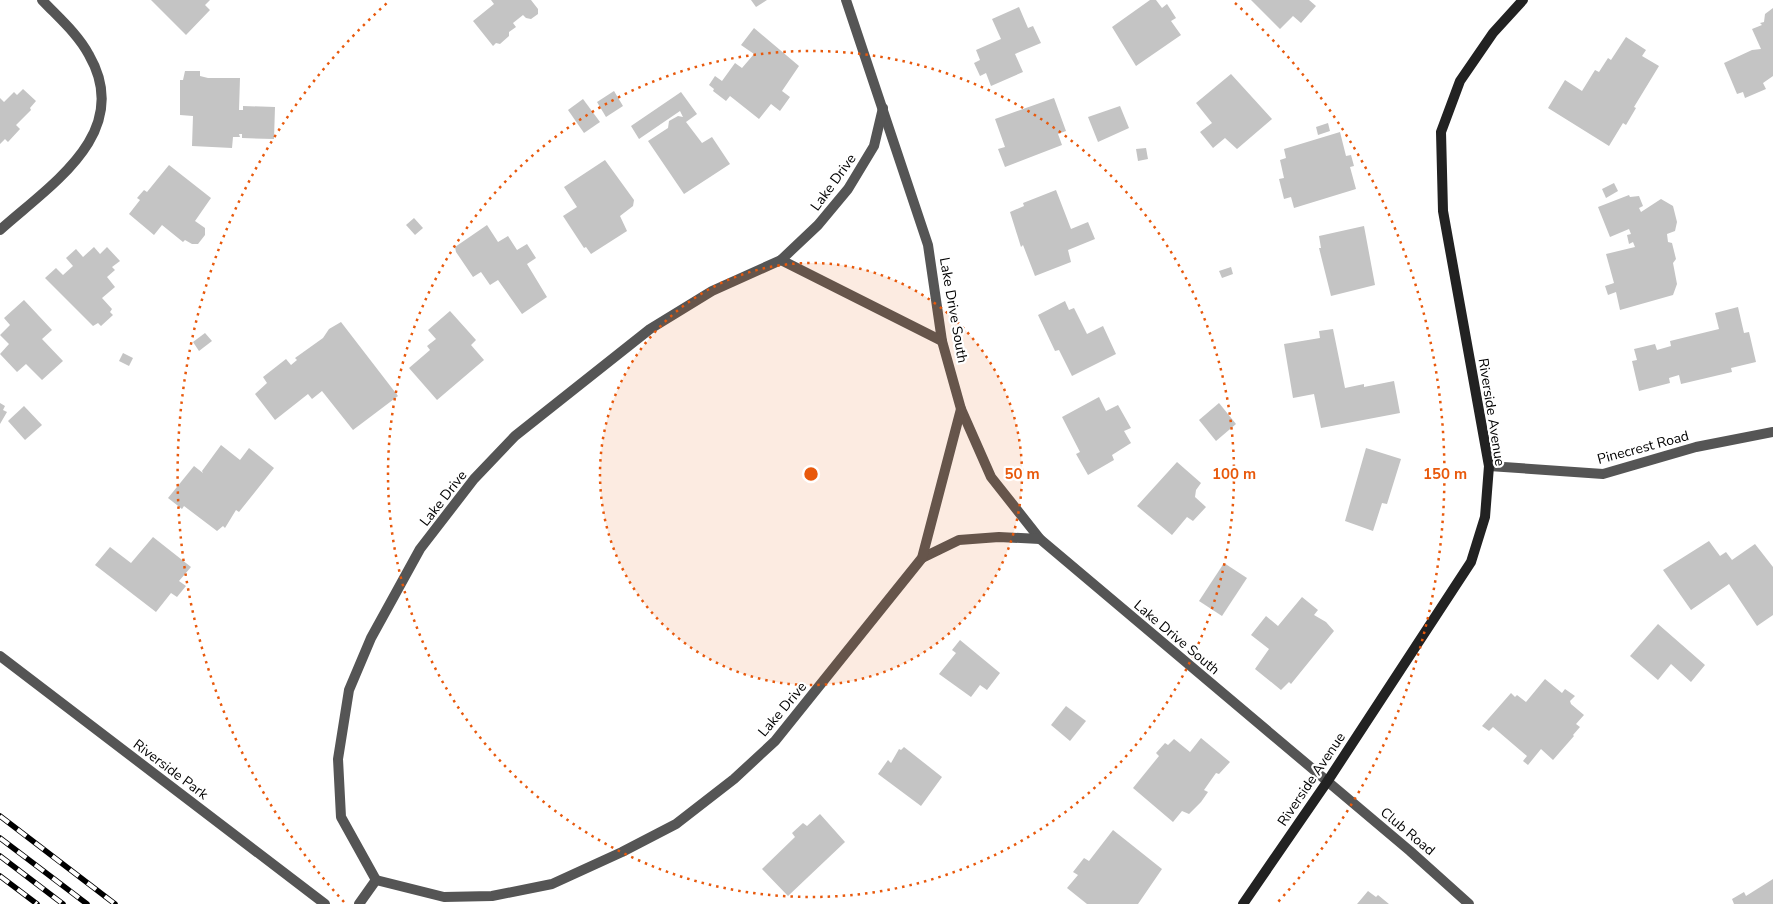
<svg xmlns="http://www.w3.org/2000/svg" width="1773" height="904" font-family="'Nunito Sans',sans-serif">
<rect width="100%" height="100%" fill="#fff"/>
<g fill="#c4c4c4">
<polygon points="151,0 210,0 205,5 210,10 186,35"/>
<polygon points="491,0 531,0 538,9 538,14 531,19 526,18 523,15 513,23 516,27 509,32 509,36 500,44 496,43 493,46 473,21 494,4"/>
<polygon points="751,0 767,0 756,7"/>
<polygon points="1150,0 1156,0 1162,8 1167,4 1176,18 1171,21 1181,35 1136,66 1112,27"/>
<polygon points="1251,0 1309,0 1316,6 1301,23 1293,16 1280,29"/>
<polygon points="1019,7 1028,28 1033,26 1041,43 1015,54 1023,72 991,86 986,73 980,76 974,63 980,60 976,50 1001,39 992,19"/>
<polygon points="1773,8 1773,76 1763,83 1766,89 1745,98 1743,92 1737,94 1724,63 1752,50 1761,49 1752,29 1762,25 1760,23 1764,22 1765,14"/>
<polygon points="754,28 799,66 782,91 790,97 780,111 771,104 759,119 730,96 726,101 713,91 714,89 709,85 715,76 722,81 735,63 742,68 754,54 741,45"/>
<polygon points="1626,37 1646,50 1642,56 1659,66 1634,107 1636,108 1626,125 1623,123 1609,146 1548,108 1565,80 1582,91 1595,70 1599,72 1608,58 1611,60"/>
<polygon points="185,71 200,71 200,76 208,78 240,78 239,110 243,110 243,106 275,107 274,139 242,138 242,134 239,134 240,137 233,137 232,148 192,146 193,116 180,115 180,80 183,80"/>
<polygon points="1231,74 1272,119 1237,149 1225,138 1213,148 1200,132 1212,123 1196,103"/>
<polygon points="23,89 36,101 30,108 31,110 16,125 20,129 8,142 5,139 0,144 0,98 4,102 14,92 17,95"/>
<polygon points="614,91 623,106 606,117 597,102"/>
<polygon points="681,92 697,114 686,122 702,143 712,137 730,164 684,194 648,141 668,128 669,121 678,116 683,117 680,111 639,139 631,126"/>
<polygon points="1054,98 1066,131 1058,134 1062,145 1005,167 998,149 1005,147 995,119"/>
<polygon points="583,99 600,122 584,133 568,110"/>
<polygon points="1120,106 1129,128 1098,142 1088,117"/>
<polygon points="1328,123 1330,131 1318,135 1316,127"/>
<polygon points="1340,132 1346,156 1351,155 1354,166 1350,167 1356,189 1294,208 1291,197 1284,199 1279,179 1284,178 1280,160 1286,158 1284,149"/>
<polygon points="1146,148 1148,159 1138,161 1136,149"/>
<polygon points="605,160 634,200 633,206 620,216 627,231 591,254 586,247 584,248 563,216 577,207 564,187"/>
<polygon points="169,165 211,198 195,221 205,228 205,235 198,244 192,244 185,240 183,242 162,225 154,235 129,214 140,200 137,198 144,190 147,192"/>
<polygon points="1614,183 1618,191 1606,198 1602,189"/>
<polygon points="1056,190 1071,229 1088,222 1095,239 1068,250 1071,262 1035,276 1023,245 1021,247 1010,212 1024,206 1023,203"/>
<polygon points="1629,195 1630,197 1639,196 1643,206 1639,208 1641,212 1661,199 1673,206 1677,222 1675,231 1667,234 1668,242 1672,243 1676,259 1673,263 1677,284 1673,295 1620,310 1616,292 1608,295 1605,286 1614,283 1606,254 1635,247 1633,242 1629,244 1627,235 1631,234 1629,229 1610,237 1598,207"/>
<polygon points="414,218 423,228 415,235 406,225"/>
<polygon points="487,225 498,242 508,236 517,250 527,244 536,258 527,264 547,297 522,314 498,280 490,285 481,272 473,277 456,252 455,247"/>
<polygon points="1364,226 1375,285 1331,296 1319,248 1321,248 1319,236"/>
<polygon points="94,247 100,254 107,247 120,261 112,267 115,270 107,277 115,287 102,298 112,309 110,312 113,315 101,326 98,323 93,326 45,278 56,268 63,275 73,266 66,258 76,249 83,257"/>
<polygon points="1231,267 1233,274 1222,278 1219,271"/>
<polygon points="24,300 52,330 42,339 63,361 42,380 26,364 17,372 0,354 9,344 0,335 10,325 4,318"/>
<polygon points="1065,301 1069,310 1074,308 1087,334 1103,326 1116,354 1072,376 1059,350 1055,351 1038,315"/>
<polygon points="1738,307 1744,333 1749,332 1756,362 1731,368 1732,372 1681,384 1679,375 1669,378 1670,383 1639,391 1632,361 1637,360 1634,349 1655,344 1657,350 1671,346 1670,341 1719,329 1715,313"/>
<polygon points="450,311 476,340 471,345 484,360 437,400 409,368 430,350 427,346 436,339 428,330"/>
<polygon points="341,322 398,396 353,430 322,391 312,399 308,394 275,420 255,394 267,383 263,377 286,359 291,365 297,360 295,358 323,338 329,329"/>
<polygon points="1333,329 1345,388 1364,384 1364,387 1394,381 1400,413 1321,428 1314,394 1293,398 1284,344 1320,338 1319,331"/>
<polygon points="205,333 212,341 199,351 193,342"/>
<polygon points="123,353 133,358 129,366 119,361"/>
<polygon points="1099,397 1106,411 1118,405 1131,428 1124,431 1131,443 1112,455 1114,460 1088,475 1076,454 1080,452 1062,417"/>
<polygon points="0,403 5,406 3,410 7,412 0,424"/>
<polygon points="1219,403 1236,424 1216,441 1199,420"/>
<polygon points="24,406 42,425 25,440 8,421"/>
<polygon points="221,445 240,460 249,448 274,468 239,512 236,510 225,528 223,526 217,531 184,506 182,509 168,498 194,466 203,473 202,471"/>
<polygon points="1366,448 1401,459 1387,504 1382,503 1373,531 1345,521"/>
<polygon points="1177,462 1201,483 1196,490 1195,497 1206,507 1193,521 1187,517 1172,535 1137,506"/>
<polygon points="153,537 191,567 179,581 186,586 177,597 171,593 156,612 95,565 110,547 131,563"/>
<polygon points="1709,541 1720,556 1726,552 1732,560 1755,544 1773,567 1773,615 1757,626 1729,584 1691,610 1663,570"/>
<polygon points="1224,563 1247,578 1222,616 1199,601"/>
<polygon points="1302,597 1318,610 1314,615 1326,622 1334,631 1291,684 1289,682 1281,690 1255,669 1269,649 1251,635 1266,616 1278,626"/>
<polygon points="1658,624 1705,665 1691,682 1671,664 1658,680 1630,656"/>
<polygon points="960,640 1000,673 987,690 980,685 971,697 939,674 956,653 952,650"/>
<polygon points="1545,679 1562,693 1565,689 1575,696 1570,701 1571,704 1584,715 1576,724 1580,727 1573,735 1574,736 1553,760 1541,749 1528,765 1523,761 1527,756 1493,727 1489,731 1482,726 1511,693 1515,697 1517,695 1526,702"/>
<polygon points="1066,706 1086,721 1070,741 1051,725"/>
<polygon points="1201,738 1230,762 1219,774 1216,773 1204,790 1208,792 1201,802 1189,814 1182,811 1173,822 1133,788 1159,756 1156,753 1165,743 1168,745 1174,739 1190,752"/>
<polygon points="904,747 942,777 921,806 878,774 888,760 891,763 899,749 901,750"/>
<polygon points="820,814 845,842 788,896 762,869 795,837 792,833 803,823 807,826"/>
<polygon points="1113,830 1162,869 1138,904 1087,904 1067,888 1078,875 1073,872 1084,858 1089,861"/>
<polygon points="1773,879 1773,904 1734,904 1732,899 1744,892 1746,896"/>
<polygon points="1368,891 1376,897 1378,895 1389,904 1357,904"/>
</g>
<g fill="none" stroke-linecap="round" stroke-linejoin="round">
<g stroke="#555" stroke-width="10">
<polyline points="846,0 928,245 942,341 961,409 991,477 1040,539 1410,851 1469,904"/>
<path d="M0 230C50 185 134 133 89 55 78 34 58 17 42 0"/>
<polyline points="781,260 942,341"/>
<polyline points="1489,466 1603,474 1696,447 1773,432"/>
<polyline points="922,558 959,540 999,537 1040,539"/>
<polyline points="0,656 325,904"/>
<polyline points="376,880 444,897 492,896 552,884 622,852 676,824 734,779 775,741 922,558 961,409"/>
<polyline points="359,904 376,880 341,817 338,759 349,690 371,638 420,549 474,479 515,436 650,329 712,291 781,260 818,225 848,189 874,146 883,108"/>
</g>
<polyline stroke="#222" stroke-width="10" points="1243,904 1327,782 1471,562 1485,517 1489,466 1443,211 1441,132 1460,81 1493,33 1523,0"/>
<defs>
<g id="rail">
<polyline points="0,816 115,904"/>
<polyline points="0,838 87,904"/>
<polyline points="0,856 63,904"/>
<polyline points="0,876 37,904"/>
</g>
</defs>
<use href="#rail" stroke="#000" stroke-width="5.5"/>
<use href="#rail" stroke="#fff" stroke-width="4" stroke-dasharray="11" stroke-linecap="butt"/>
</g>
<circle cx="811" cy="474" r="211" fill="#e8590c" fill-opacity=".12"/>
<g fill="none" stroke="#e8590c" stroke-width="2.5" stroke-dasharray="2.5 5">
<circle cx="811" cy="474" r="211"/>
<circle cx="811" cy="474" r="423"/>
<path d="M344 902A634 634 0 0 1 387 3M1235 3A634 634 0 0 1 1278 902"/>
</g>
<g text-anchor="middle" stroke-width="4.5" stroke-linejoin="round" paint-order="stroke">
<g font-size="14" fill="#000" stroke="#fff">
<text transform="translate(833 182) rotate(-54)" y="5">Lake Drive</text>
<text transform="translate(954 310) rotate(80)" y="5">Lake Drive South</text>
<text transform="translate(1492 412) rotate(81)" y="5">Riverside Avenue</text>
<text transform="translate(1643 447) rotate(-15)" y="5">Pinecrest Road</text>
<text transform="translate(443 498) rotate(-52)" y="5">Lake Drive</text>
<text transform="translate(1177 637) rotate(40)" y="5">Lake Drive South</text>
<text transform="translate(782 709) rotate(-50)" y="5">Lake Drive</text>
<text transform="translate(171 769) rotate(37)" y="5">Riverside Park</text>
<text transform="translate(1311 779) rotate(-56)" y="5">Riverside Avenue</text>
<text transform="translate(1408 831) rotate(40)" y="5">Club Road</text>
</g>
</g>
<circle cx="811" cy="474" r="8" fill="#e8590c" stroke="#fff" stroke-width="2.5"/>
<g font-size="15" text-anchor="middle" font-weight="bold" fill="#e8590c" stroke="#fff" stroke-width="4.5" stroke-linejoin="round" paint-order="stroke">
<text x="1022" y="479">50 m</text>
<text x="1234" y="479">100 m</text>
<text x="1445" y="479">150 m</text>
</g>
</svg>
